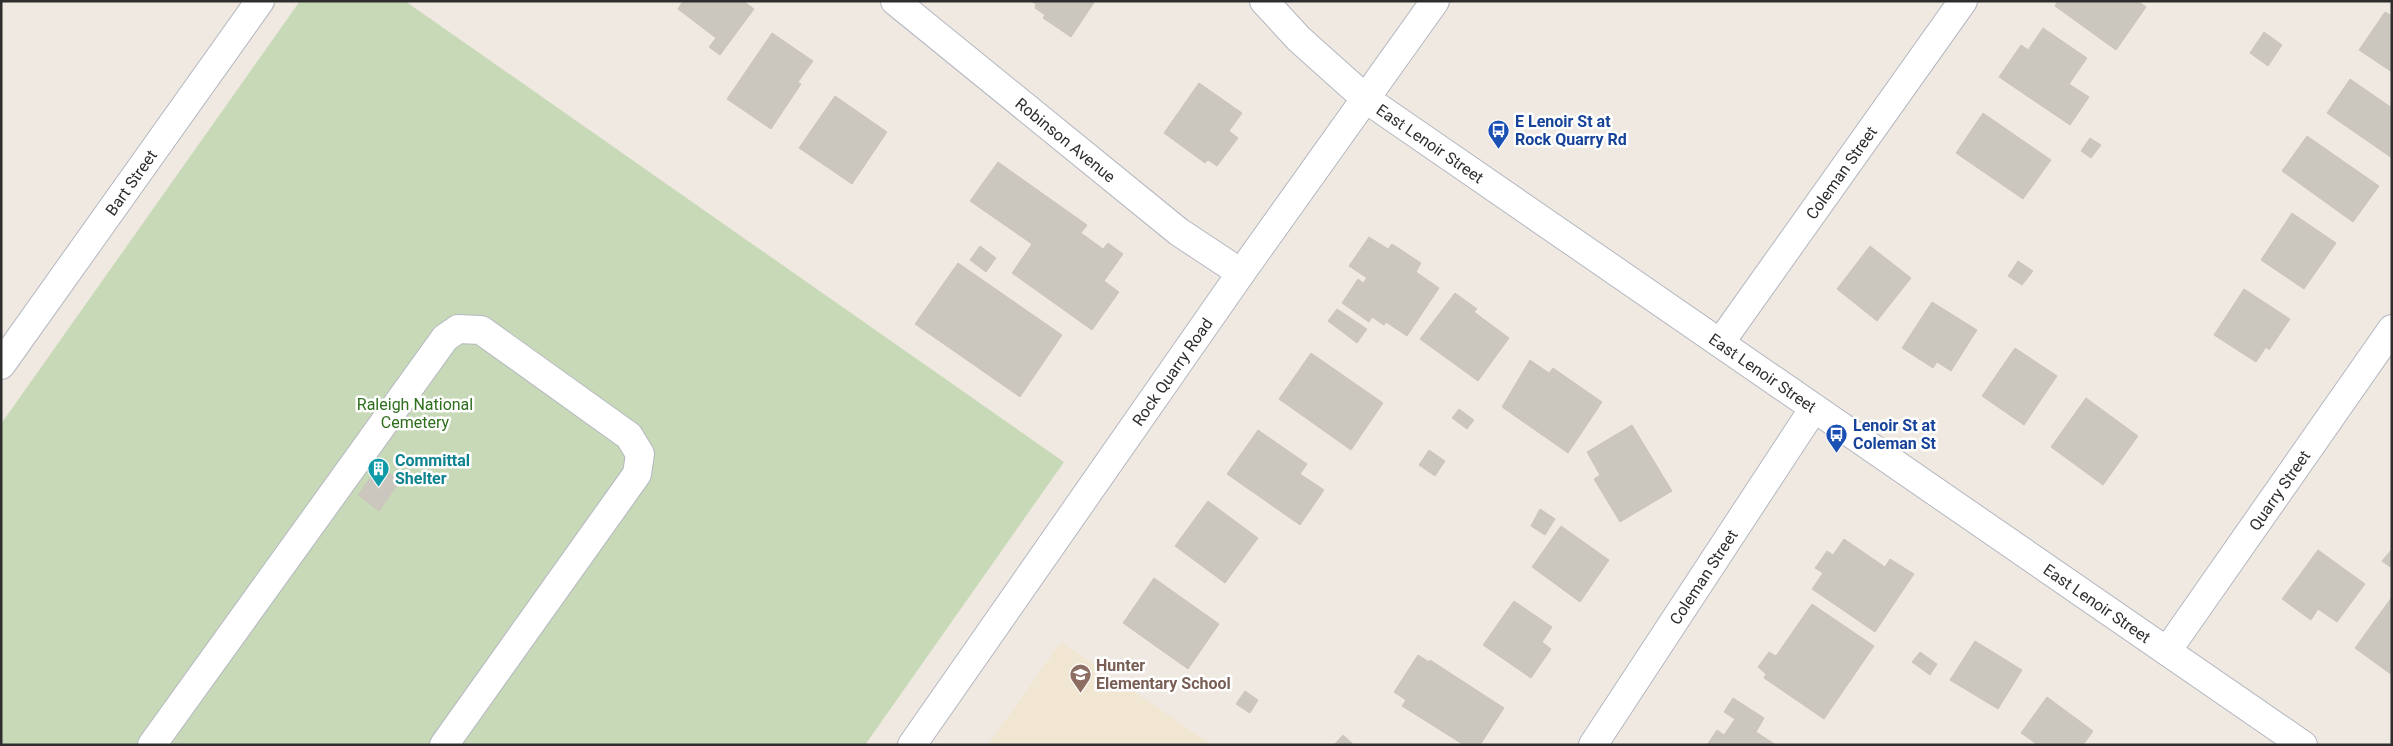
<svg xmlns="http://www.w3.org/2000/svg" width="2393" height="746" font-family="Roboto,sans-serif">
<rect width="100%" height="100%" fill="#efe9e1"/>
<polygon fill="#f0e6d1" points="1061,642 1212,745 988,745"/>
<polygon fill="#c8d9b8" points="300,1 405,1 1064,462 865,745 1,745 1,424"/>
<g fill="#cbc7bf" stroke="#cbc5ba">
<polygon points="683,1 743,1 754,9 720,55 709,47 716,38 678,9"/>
<polygon points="1031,1 1095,1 1071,37 1043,18 1045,15 1035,8 1036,4"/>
<polygon points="2054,1 2138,1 2146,7 2116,50 2055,6 2057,3"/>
<polygon points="2385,12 2392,16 2392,72 2359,50"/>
<polygon points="2043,28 2087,58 2069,84 2089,97 2070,125 1999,77 2021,45 2028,50"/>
<polygon points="2264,32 2282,45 2268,66 2250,53"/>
<polygon points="772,33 813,61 798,82 801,84 771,129 727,99"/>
<polygon points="2350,79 2392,108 2392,158 2327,113"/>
<polygon points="1199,83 1242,113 1229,131 1238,138 1217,166 1208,160 1205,163 1164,133"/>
<polygon points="835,96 887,132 852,184 799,148"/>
<polygon points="1983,113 2051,160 2023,199 1956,153"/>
<polygon points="2307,136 2379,186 2353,222 2282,171"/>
<polygon points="2090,138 2101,145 2091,158 2081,151"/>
<polygon points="998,162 1087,225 1081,233 1103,249 1108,243 1123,254 1104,281 1119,292 1092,330 1012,273 1032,244 970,201"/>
<polygon points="2292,213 2336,243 2304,289 2261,260"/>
<polygon points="1369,237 1388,249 1392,244 1421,263 1416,272 1439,288 1407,336 1386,322 1384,325 1372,317 1369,322 1342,303 1358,279 1363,283 1367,278 1349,266"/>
<polygon points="980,246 996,258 986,272 970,260"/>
<polygon points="1870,246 1911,278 1877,321 1837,289"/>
<polygon points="2018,261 2033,271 2022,285 2008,276"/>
<polygon points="958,263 1062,335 1020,397 915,324"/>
<polygon points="2244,289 2290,319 2269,350 2266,347 2256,362 2214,335"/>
<polygon points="1455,293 1477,309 1474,312 1509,338 1478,381 1420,339"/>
<polygon points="1932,302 1977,330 1951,371 1937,362 1933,368 1902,348"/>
<polygon points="1337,309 1367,329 1357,343 1328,321"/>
<polygon points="2015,348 2057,376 2024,425 1982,396"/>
<polygon points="1311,353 1383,403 1351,450 1279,399"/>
<polygon points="1530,360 1549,373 1553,368 1602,402 1568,453 1502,407"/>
<polygon points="2086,398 2138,436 2103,485 2051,447"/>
<polygon points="1459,409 1474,420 1467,429 1452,418"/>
<polygon points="1632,425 1672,491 1620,522 1594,479 1600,475 1587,452"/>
<polygon points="1258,430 1307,464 1300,474 1324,490 1300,525 1227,474"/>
<polygon points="1429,450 1445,461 1435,476 1419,465"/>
<polygon points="379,466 400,481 379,511 358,495"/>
<polygon points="1208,501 1258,538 1225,583 1175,546"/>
<polygon points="1540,509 1555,519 1545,535 1531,526"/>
<polygon points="1561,526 1609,560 1580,602 1532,567"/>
<polygon points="1844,539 1885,567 1890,559 1914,574 1875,632 1812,589 1823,573 1815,568 1827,551 1833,555"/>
<polygon points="2392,549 2392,565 2390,567 2382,561"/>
<polygon points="2318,550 2365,584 2337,622 2318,609 2311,620 2282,599"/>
<polygon points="1154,578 1219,624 1188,669 1123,623"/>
<polygon points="2392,597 2392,675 2355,648"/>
<polygon points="1514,601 1552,627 1542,642 1551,649 1531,678 1483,645"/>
<polygon points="1812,604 1874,646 1824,719 1764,678 1766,674 1758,667 1769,652 1776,656"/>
<polygon points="1975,641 2022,670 1998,709 1950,680"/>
<polygon points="1920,652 1937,664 1930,675 1912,662"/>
<polygon points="1418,655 1429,662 1430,660 1504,708 1480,745 1464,745 1402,706 1406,700 1394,692"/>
<polygon points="1245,691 1258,700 1250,713 1236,704"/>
<polygon points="2047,697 2093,731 2083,745 2038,745 2021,733"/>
<polygon points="1733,698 1764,718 1756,732 1776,745 1707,745 1717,730 1724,735 1735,719 1724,712"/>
<polygon points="1343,735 1354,745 1334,745"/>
</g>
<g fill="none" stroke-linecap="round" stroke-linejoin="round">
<defs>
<g id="minor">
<path id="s1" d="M895 1 1179 232 1241 273"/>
<polyline points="1264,1 1299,39 1366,99"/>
<path id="s2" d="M1720 343 1963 1"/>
<path id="s3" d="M1 365 260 1"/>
<path id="s4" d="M2167 651 2392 329"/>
<polyline points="152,745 445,338 458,329 481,330 629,436 640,454 637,474 444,745"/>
<path id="s5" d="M1593 745 1814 408"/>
</g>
<g id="secondary">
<path id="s6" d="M1366 99 2303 745"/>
<path id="s7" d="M912 745 1241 273 1435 1"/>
</g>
</defs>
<use href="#minor" stroke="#b4b7c1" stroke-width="30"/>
<use href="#secondary" stroke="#b4b7c1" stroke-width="30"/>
<use href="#minor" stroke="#fff" stroke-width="28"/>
<use href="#secondary" stroke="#fff" stroke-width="28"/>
</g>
<defs>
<symbol id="bus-pin" viewBox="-11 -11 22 30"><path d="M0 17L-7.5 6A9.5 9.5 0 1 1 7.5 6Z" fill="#1a4fb4" stroke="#fff"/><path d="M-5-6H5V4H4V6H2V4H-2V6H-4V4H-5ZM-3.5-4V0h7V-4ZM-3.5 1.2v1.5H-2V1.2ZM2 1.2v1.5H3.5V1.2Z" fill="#fff"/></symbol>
<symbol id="building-pin" viewBox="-11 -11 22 30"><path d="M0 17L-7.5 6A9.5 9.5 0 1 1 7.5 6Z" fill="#0f9aa8" stroke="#fff"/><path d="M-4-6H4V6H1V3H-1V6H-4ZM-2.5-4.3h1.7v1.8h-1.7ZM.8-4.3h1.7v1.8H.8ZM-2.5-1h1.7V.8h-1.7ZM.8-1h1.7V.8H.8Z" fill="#fff"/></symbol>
<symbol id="school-pin" viewBox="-11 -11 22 30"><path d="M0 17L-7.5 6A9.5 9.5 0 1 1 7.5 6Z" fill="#8d6e63" stroke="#fff"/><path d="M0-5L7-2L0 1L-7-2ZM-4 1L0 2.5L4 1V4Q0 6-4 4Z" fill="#fff"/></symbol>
</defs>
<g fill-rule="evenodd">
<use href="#bus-pin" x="1486" y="118" width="25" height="34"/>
<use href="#bus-pin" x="1824" y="422" width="25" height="34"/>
<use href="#building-pin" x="366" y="456" width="25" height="34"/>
<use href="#school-pin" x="1068" y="662" width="25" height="34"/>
</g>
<g text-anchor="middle" stroke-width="5" stroke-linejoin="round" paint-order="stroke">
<g font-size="16" font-weight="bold" fill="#164399" stroke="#fff" text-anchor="start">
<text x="1515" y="127">E Lenoir St at<tspan x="1515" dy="18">Rock Quarry Rd</tspan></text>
<text x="1853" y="431">Lenoir St at<tspan x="1853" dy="18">Coleman St</tspan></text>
</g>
<g font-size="16" fill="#2e2e2e" stroke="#fff">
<text dy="6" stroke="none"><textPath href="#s1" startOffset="220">Robinson Avenue</textPath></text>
<text dy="6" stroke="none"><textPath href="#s6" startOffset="78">East Lenoir Street</textPath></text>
<text dy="6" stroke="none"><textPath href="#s2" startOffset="209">Coleman Street</textPath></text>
<text dy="6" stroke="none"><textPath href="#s3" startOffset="224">Bart Street</textPath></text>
<text dy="6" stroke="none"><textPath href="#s7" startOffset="455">Rock Quarry Road</textPath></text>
<text dy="6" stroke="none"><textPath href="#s6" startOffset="482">East Lenoir Street</textPath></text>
<text dy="6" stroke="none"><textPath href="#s4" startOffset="196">Quarry Street</textPath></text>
<text dy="6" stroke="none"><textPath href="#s5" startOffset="201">Coleman Street</textPath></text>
<text dy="6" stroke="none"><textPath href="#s6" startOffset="888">East Lenoir Street</textPath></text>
</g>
<g font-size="16" fill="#2c6e1b" stroke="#fff">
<text x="415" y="410">Raleigh National<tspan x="415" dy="18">Cemetery</tspan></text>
</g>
<g font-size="16" font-weight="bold" fill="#0d838f" stroke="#fff" text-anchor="start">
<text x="395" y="466">Committal<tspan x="395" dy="18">Shelter</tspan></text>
</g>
<g font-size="16" font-weight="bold" fill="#785e54" stroke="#fff" text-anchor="start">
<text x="1096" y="671">Hunter<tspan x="1096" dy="18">Elementary School</tspan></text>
</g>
</g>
<rect width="2393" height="746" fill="none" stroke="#2e2e2e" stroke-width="5"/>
</svg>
